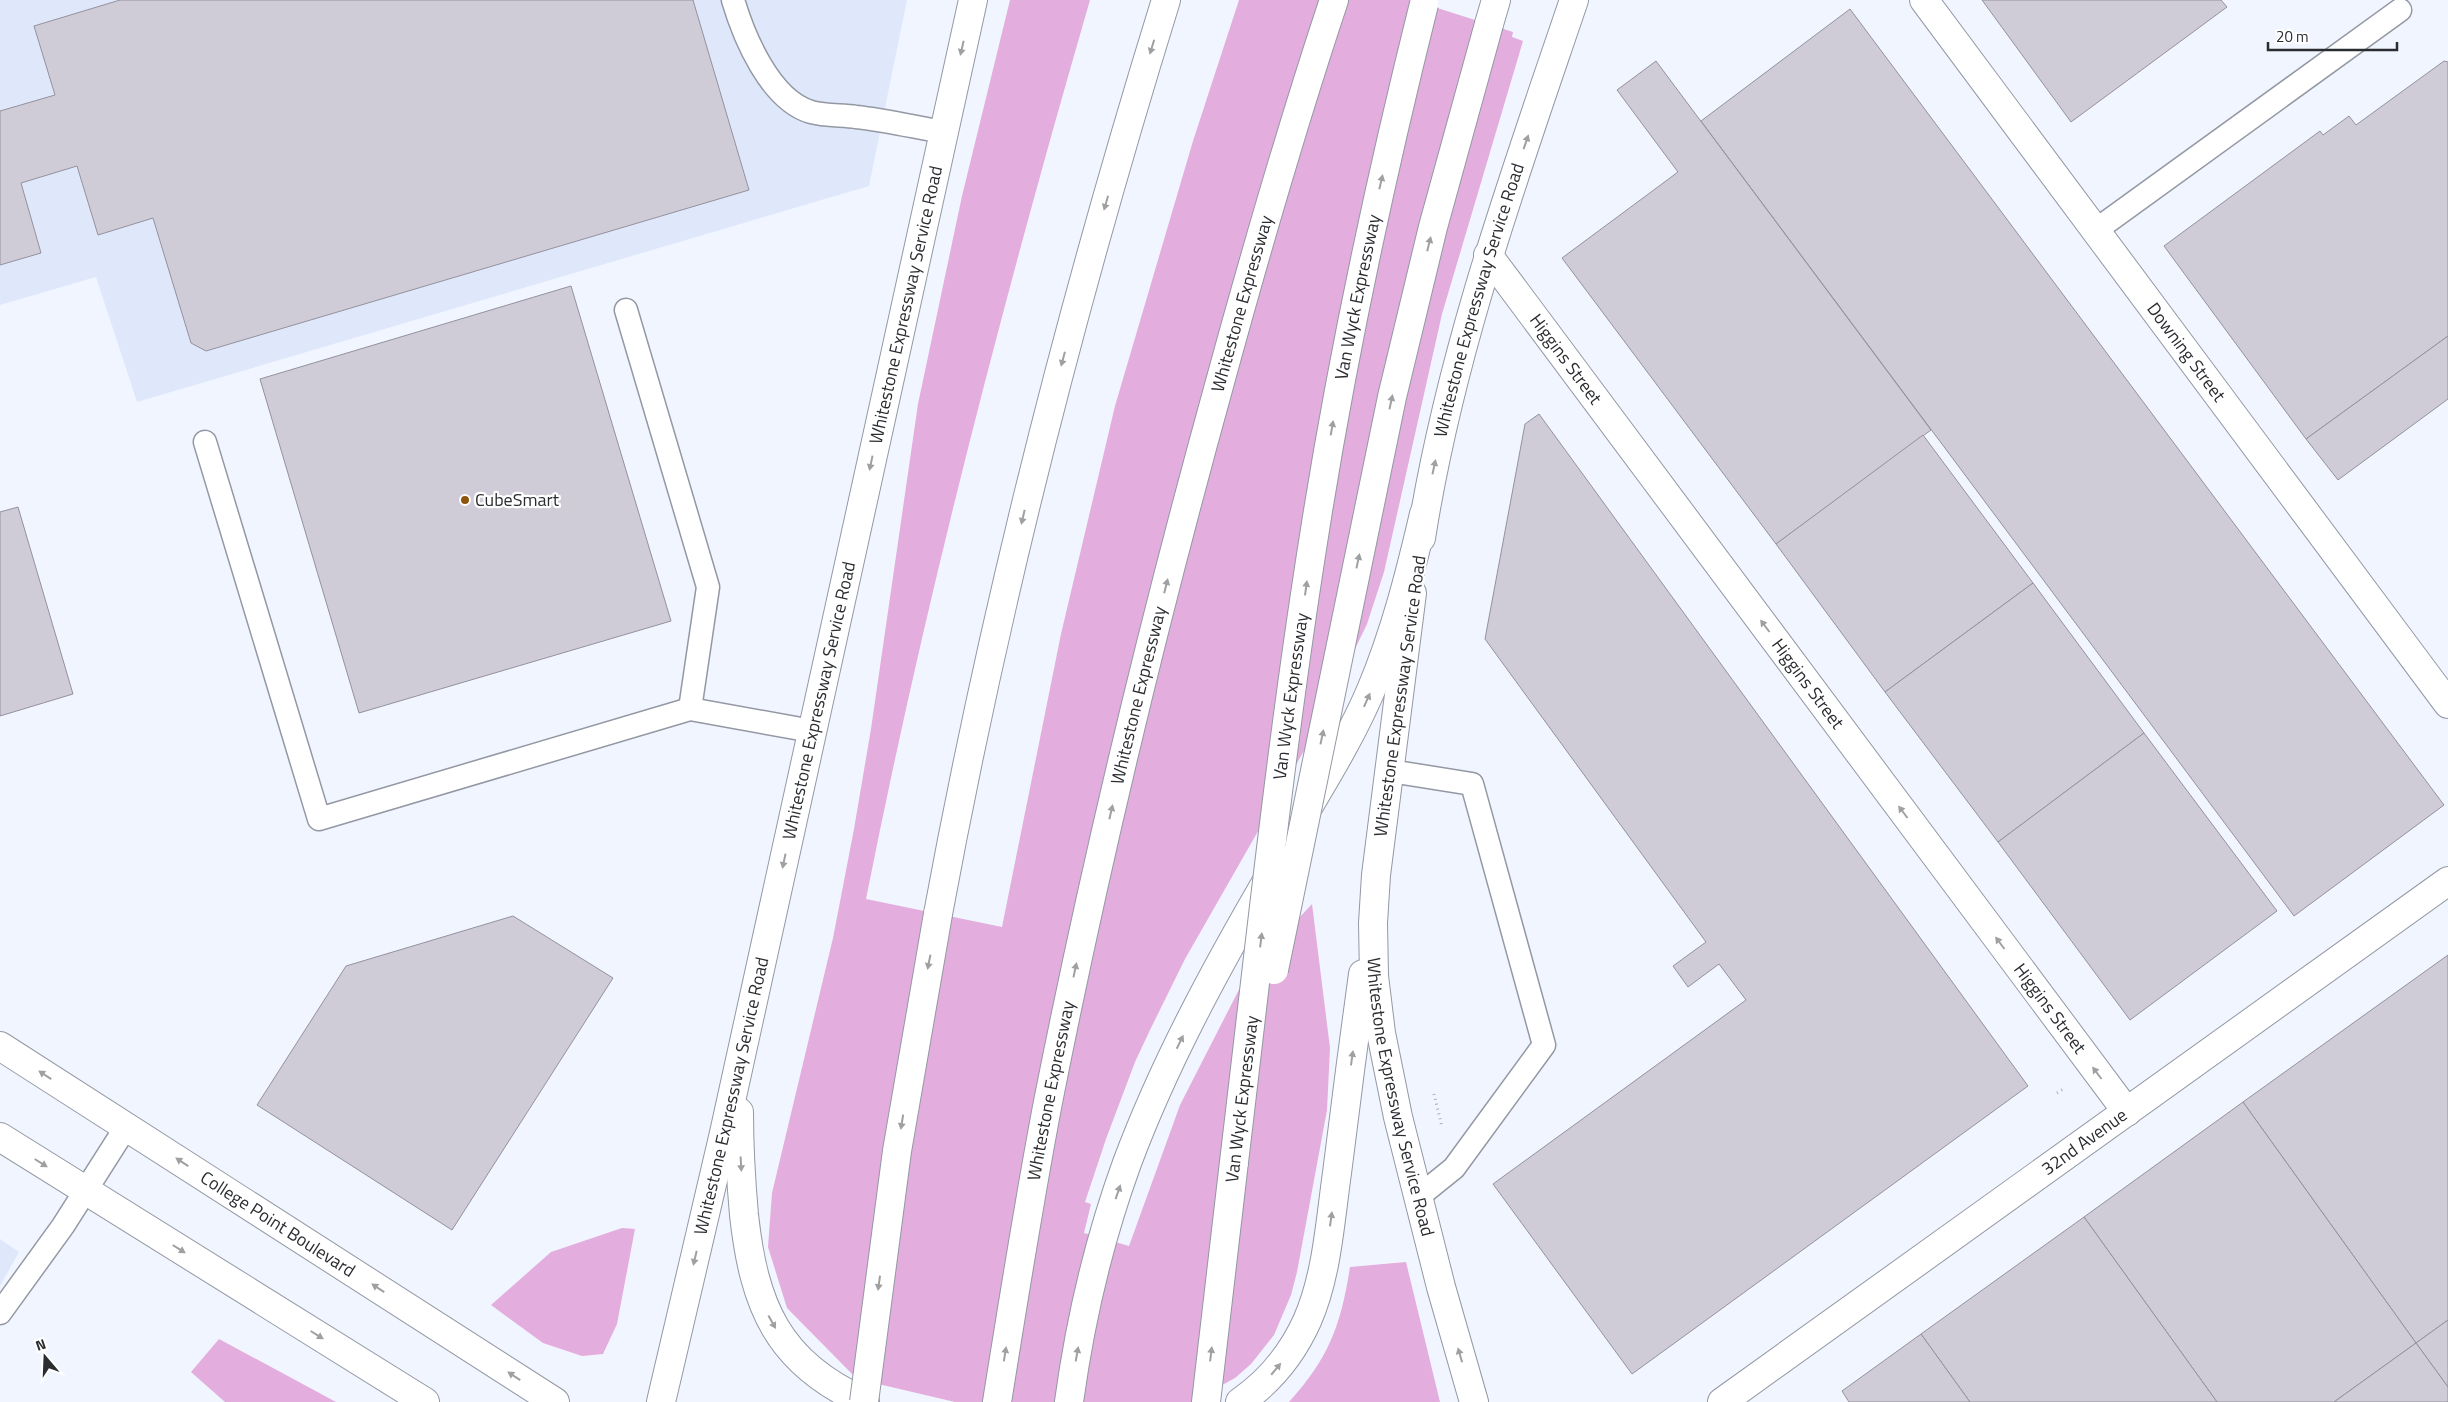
<svg xmlns="http://www.w3.org/2000/svg" width="2448" height="1402" font-family="'Titillium Web',sans-serif">
<rect width="100%" height="100%" fill="#f0f5ff"/>
<g fill="#dfe8fb">
<polygon points="0,0 907,0 869,186 137,402 96,277 0,305"/>
<polygon points="0,1239 19,1252 0,1286"/>
</g>
<g fill="#e3adde">
<path d="M1010 0H1090C1004 297 926 596 866 899L1002 927 1061 634 1115 406 1193 141 1239 0H1412L1513 32 1512 37 1523 41 1442 314 1384 572 1367 624 1317 728 1185 959 1150 1030 1135 1062 1106 1139 1085 1202 1091 1204 1084 1233 1129 1246 1180 1105 1247 974 1312 904 1330 1048 1327 1110 1297 1272 1291 1295 1274 1335 1251 1364 1235 1378 1191 1402H955L857 1379 787 1308 768 1247 772 1193 833 938 854 829 871 729 918 404 962 196Z"/>
<polygon points="622,1228 635,1229 617,1324 603,1354 582,1356 543,1343 491,1305 551,1252"/>
<path d="M1406 1262 1440 1402H1289C1329 1358 1341 1325 1350 1267Z"/>
<polygon points="219,1339 336,1402 225,1402 191,1372"/>
</g>
<g fill="#cfccd8" stroke="#94919d">
<polygon points="120,0 693,0 749,190 206,351 191,343 153,218 98,235 77,166 21,183 41,253 0,265 0,111 55,95 34,26"/>
<polygon points="1982,0 2221,0 2227,7 2071,122"/>
<polygon points="1850,9 2444,805 2294,916 1701,121"/>
<polygon points="1656,61 1931,430 1776,544 1562,258 1678,172 1617,90"/>
<polygon points="2444,61 2448,62 2448,336 2306,439 2164,246 2320,131 2323,135 2349,116 2356,125"/>
<polygon points="571,286 671,621 359,713 260,379"/>
<polygon points="2448,336 2448,399 2338,480 2306,439"/>
<polygon points="1539,414 2028,1086 1632,1374 1493,1184 1746,1000 1719,964 1688,987 1673,966 1706,942 1485,639 1525,424"/>
<polygon points="1923,435 2033,583 1885,692 1776,544"/>
<polygon points="18,507 73,694 0,716 0,512"/>
<polygon points="2033,583 2144,733 1998,842 1885,692"/>
<polygon points="2144,733 2277,911 2130,1020 1998,842"/>
<polygon points="513,916 613,978 452,1230 257,1105 346,966"/>
<polygon points="2448,955 2448,1320 2416,1343 2243,1102"/>
<polygon points="2243,1102 2416,1343 2334,1402 2217,1402 2084,1217"/>
<polygon points="2084,1217 2217,1402 1970,1402 1921,1334"/>
<polygon points="2448,1320 2448,1387 2416,1343"/>
<polygon points="1921,1334 1970,1402 1849,1402 1842,1391"/>
<polygon points="2416,1343 2448,1387 2448,1402 2334,1402"/>
</g>
<g fill="none" stroke-linecap="round" stroke-linejoin="round">
<defs>
<g id="lane">
<path d="M733 0C744 37 770 100 811 112 825 116 842 115 856 117 885 120 914 127 943 132"/>
<polyline points="2096,230 2400,10"/>
<polyline points="626,310 708,587 690,709"/>
<polyline points="205,442 319,819 690,709 812,731"/>
<polyline points="1390,771 1472,784 1544,1045 1454,1168 1418,1197"/>
<polyline points="0,1313 63,1226 126,1127"/>
</g>
<g id="street">
<path id="s1" d="M1924 0 2448 704"/>
<path id="s2" d="M1488 255 2127 1112"/>
</g>
<g id="secondary">
<path id="s3" d="M1421 538C1450 353 1514 177 1574 0"/>
<path id="s4" d="M1412 593 1376 875 1373 923 1374 976 1381 1033 1398 1117 1441 1287 1474 1402"/>
<path id="s5" d="M0 1046 555 1402"/>
<path d="M739 1112C739 1146 741 1181 744 1215 754 1305 777 1363 865 1402"/>
<polyline points="0,1137 425,1402"/>
<path id="s6" d="M661 1402 724 1133 973 0"/>
<path d="M1240 1402C1269 1382 1292 1354 1307 1321 1327 1276 1330 1222 1337 1173 1345 1107 1354 1040 1363 974"/>
<path id="s7" d="M1722 1402 2448 881"/>
</g>
<g id="highway">
<polyline points="1489,24 1496,0"/>
<path d="M1310 804C1332 767 1354 730 1371 690 1395 633 1410 574 1424 514"/>
<path d="M938 914C995 605 1073 300 1166 0"/>
<path id="s8" d="M997 1402C1013 1302 1029 1201 1048 1102 1096 860 1154 620 1220 382 1255 254 1292 126 1334 0"/>
<path d="M1069 1402C1080 1321 1099 1240 1127 1163 1164 1064 1215 970 1268 879"/>
<polyline points="1206,1402 1234,1162"/>
</g>
</defs>
<use href="#lane" stroke="#9398a3" stroke-width="25"/>
<use href="#street" stroke="#9398a3" stroke-width="30"/>
<use href="#secondary" stroke="#9398a3" stroke-width="30"/>
<use href="#highway" stroke="#9398a3" stroke-width="30"/>
<g stroke="#a9adb4" stroke-width="3" stroke-dasharray="1 4" stroke-linecap="butt">
<polyline points="2057,1093 2065,1088"/>
<polyline points="1434,1094 1442,1127"/>
</g>
<use href="#lane" stroke="#fff" stroke-width="22"/>
<use href="#street" stroke="#fff" stroke-width="28"/>
<use href="#secondary" stroke="#fff" stroke-width="28"/>
<use href="#highway" stroke="#fff" stroke-width="28"/>
<defs>
<g id="highway-bridge">
<polyline points="1274,970 1392,397 1433,227 1489,24"/>
<path id="s9" d="M1234 1162C1259 953 1281 743 1314 536 1342 357 1380 180 1424 4"/>
<polyline points="864,1402 897,1151 938,914"/>
</g>
</defs>
<use href="#highway-bridge" stroke="#9398a3" stroke-width="30" stroke-linecap="butt"/>
<use href="#highway-bridge" stroke="#fff" stroke-width="28"/>
</g>
<defs><path id="oneway-solid" d="M-6-.8H1V-3.2L6.5 0L1 3.2V.8H-6Z" transform="scale(1.25)"/></defs>
<g fill="#9fa0a2">
<use href="#oneway-solid" transform="translate(1152 47) rotate(107)"/>
<use href="#oneway-solid" transform="translate(962 48) rotate(103)"/>
<use href="#oneway-solid" transform="translate(1526 142) rotate(-71)"/>
<use href="#oneway-solid" transform="translate(1381 182) rotate(-77)"/>
<use href="#oneway-solid" transform="translate(1106 203) rotate(106)"/>
<use href="#oneway-solid" transform="translate(1429 244) rotate(-76)"/>
<use href="#oneway-solid" transform="translate(1063 359) rotate(105)"/>
<use href="#oneway-solid" transform="translate(1391 402) rotate(-78)"/>
<use href="#oneway-solid" transform="translate(1332 428) rotate(-80)"/>
<use href="#oneway-solid" transform="translate(871 463) rotate(102)"/>
<use href="#oneway-solid" transform="translate(1434 467) rotate(-78)"/>
<use href="#oneway-solid" transform="translate(1023 517) rotate(103)"/>
<use href="#oneway-solid" transform="translate(1358 561) rotate(-78)"/>
<use href="#oneway-solid" transform="translate(1166 586) rotate(-76)"/>
<use href="#oneway-solid" transform="translate(1306 588) rotate(-82)"/>
<use href="#oneway-solid" transform="translate(1765 626) rotate(-127)"/>
<use href="#oneway-solid" transform="translate(1367 700) rotate(-66)"/>
<use href="#oneway-solid" transform="translate(1322 737) rotate(-78)"/>
<use href="#oneway-solid" transform="translate(1111 812) rotate(-77)"/>
<use href="#oneway-solid" transform="translate(1903 812) rotate(-127)"/>
<use href="#oneway-solid" transform="translate(784 861) rotate(102)"/>
<use href="#oneway-solid" transform="translate(1261 940) rotate(-83)"/>
<use href="#oneway-solid" transform="translate(2000 943) rotate(-127)"/>
<use href="#oneway-solid" transform="translate(929 962) rotate(101)"/>
<use href="#oneway-solid" transform="translate(1075 970) rotate(-78)"/>
<use href="#oneway-solid" transform="translate(1180 1042) rotate(-64)"/>
<use href="#oneway-solid" transform="translate(1352 1058) rotate(-82)"/>
<use href="#oneway-solid" transform="translate(2097 1073) rotate(-127)"/>
<use href="#oneway-solid" transform="translate(45 1075) rotate(-147)"/>
<use href="#oneway-solid" transform="translate(902 1122) rotate(99)"/>
<use href="#oneway-solid" transform="translate(182 1162) rotate(-147)"/>
<use href="#oneway-solid" transform="translate(41 1163) rotate(32)"/>
<use href="#oneway-solid" transform="translate(741 1164) rotate(87)"/>
<use href="#oneway-solid" transform="translate(1118 1192) rotate(-71)"/>
<use href="#oneway-solid" transform="translate(1331 1219) rotate(-82)"/>
<use href="#oneway-solid" transform="translate(179 1249) rotate(32)"/>
<use href="#oneway-solid" transform="translate(695 1258) rotate(103)"/>
<use href="#oneway-solid" transform="translate(879 1283) rotate(98)"/>
<use href="#oneway-solid" transform="translate(378 1288) rotate(-147)"/>
<use href="#oneway-solid" transform="translate(772 1322) rotate(61)"/>
<use href="#oneway-solid" transform="translate(317 1335) rotate(32)"/>
<use href="#oneway-solid" transform="translate(1005 1354) rotate(-81)"/>
<use href="#oneway-solid" transform="translate(1077 1354) rotate(-80)"/>
<use href="#oneway-solid" transform="translate(1211 1354) rotate(-83)"/>
<use href="#oneway-solid" transform="translate(1460 1355) rotate(-106)"/>
<use href="#oneway-solid" transform="translate(1276 1369) rotate(-50)"/>
<use href="#oneway-solid" transform="translate(514 1376) rotate(-147)"/>
</g>
<circle fill="#8d550d" stroke="#fff" stroke-width="2" cx="465" cy="500" r="5"/>
<g text-anchor="middle" stroke-width="4.5" stroke-linejoin="round" paint-order="stroke">
<g font-size="18" fill="#2a2c30" stroke="#fff">
<text dy="6" stroke="none"><textPath href="#s9" startOffset="874">Van Wyck Expressway</textPath></text>
<text dy="6" stroke="none"><textPath href="#s3" startOffset="245">Whitestone Expressway Service Road</textPath></text>
<text dy="6" stroke="none"><textPath href="#s8" startOffset="1126">Whitestone Expressway</textPath></text>
<text dy="6" stroke="none"><textPath href="#s6" startOffset="1124">Whitestone Expressway Service Road</textPath></text>
<text dy="6" stroke="none"><textPath href="#s1" startOffset="439">Downing Street</textPath></text>
<text dy="6" stroke="none"><textPath href="#s2" startOffset="130">Higgins Street</textPath></text>
<text dy="6" stroke="none"><textPath href="#s2" startOffset="535">Higgins Street</textPath></text>
<text dy="6" stroke="none"><textPath href="#s8" startOffset="721">Whitestone Expressway</textPath></text>
<text transform="translate(1400 696) rotate(-82)" y="6">Whitestone Expressway Service Road</text>
<text dy="6" stroke="none"><textPath href="#s9" startOffset="469">Van Wyck Expressway</textPath></text>
<text dy="6" stroke="none"><textPath href="#s6" startOffset="719">Whitestone Expressway Service Road</textPath></text>
<text dy="6" stroke="none"><textPath href="#s2" startOffset="940">Higgins Street</textPath></text>
<text dy="6" stroke="none"><textPath href="#s8" startOffset="316">Whitestone Expressway</textPath></text>
<text dy="6" stroke="none"><textPath href="#s4" startOffset="509">Whitestone Expressway Service Road</textPath></text>
<text dy="6" stroke="none"><textPath href="#s6" startOffset="314">Whitestone Expressway Service Road</textPath></text>
<text transform="translate(1242 1099) rotate(-83)" y="6">Van Wyck Expressway</text>
<text dy="6" stroke="none"><textPath href="#s7" startOffset="446">32nd Avenue</textPath></text>
<text dy="6" stroke="none"><textPath href="#s5" startOffset="330">College Point Boulevard</textPath></text>
</g>
<g font-size="18" fill="#2a2c30" stroke="#fff" text-anchor="start">
<text x="475" y="506">CubeSmart</text>
</g>
</g>
<g transform="translate(45 1357) rotate(341)" stroke="#ffffff" stroke-width="4" paint-order="stroke">
<path d="M0-4L9 19L0 12L-9 19Z" fill="#2a2c30"/>
<text y="-8" font-size="14" font-weight="bold" text-anchor="middle" fill="#2a2c30">N</text>
</g>
<path d="M2268 42v8h129v-8" fill="none" stroke="#2a2c30" stroke-width="2.5"/>
<text x="2276" y="42" font-size="15" fill="#2a2c30" stroke="#ffffff" stroke-width="4" paint-order="stroke">20 m</text>
</svg>
